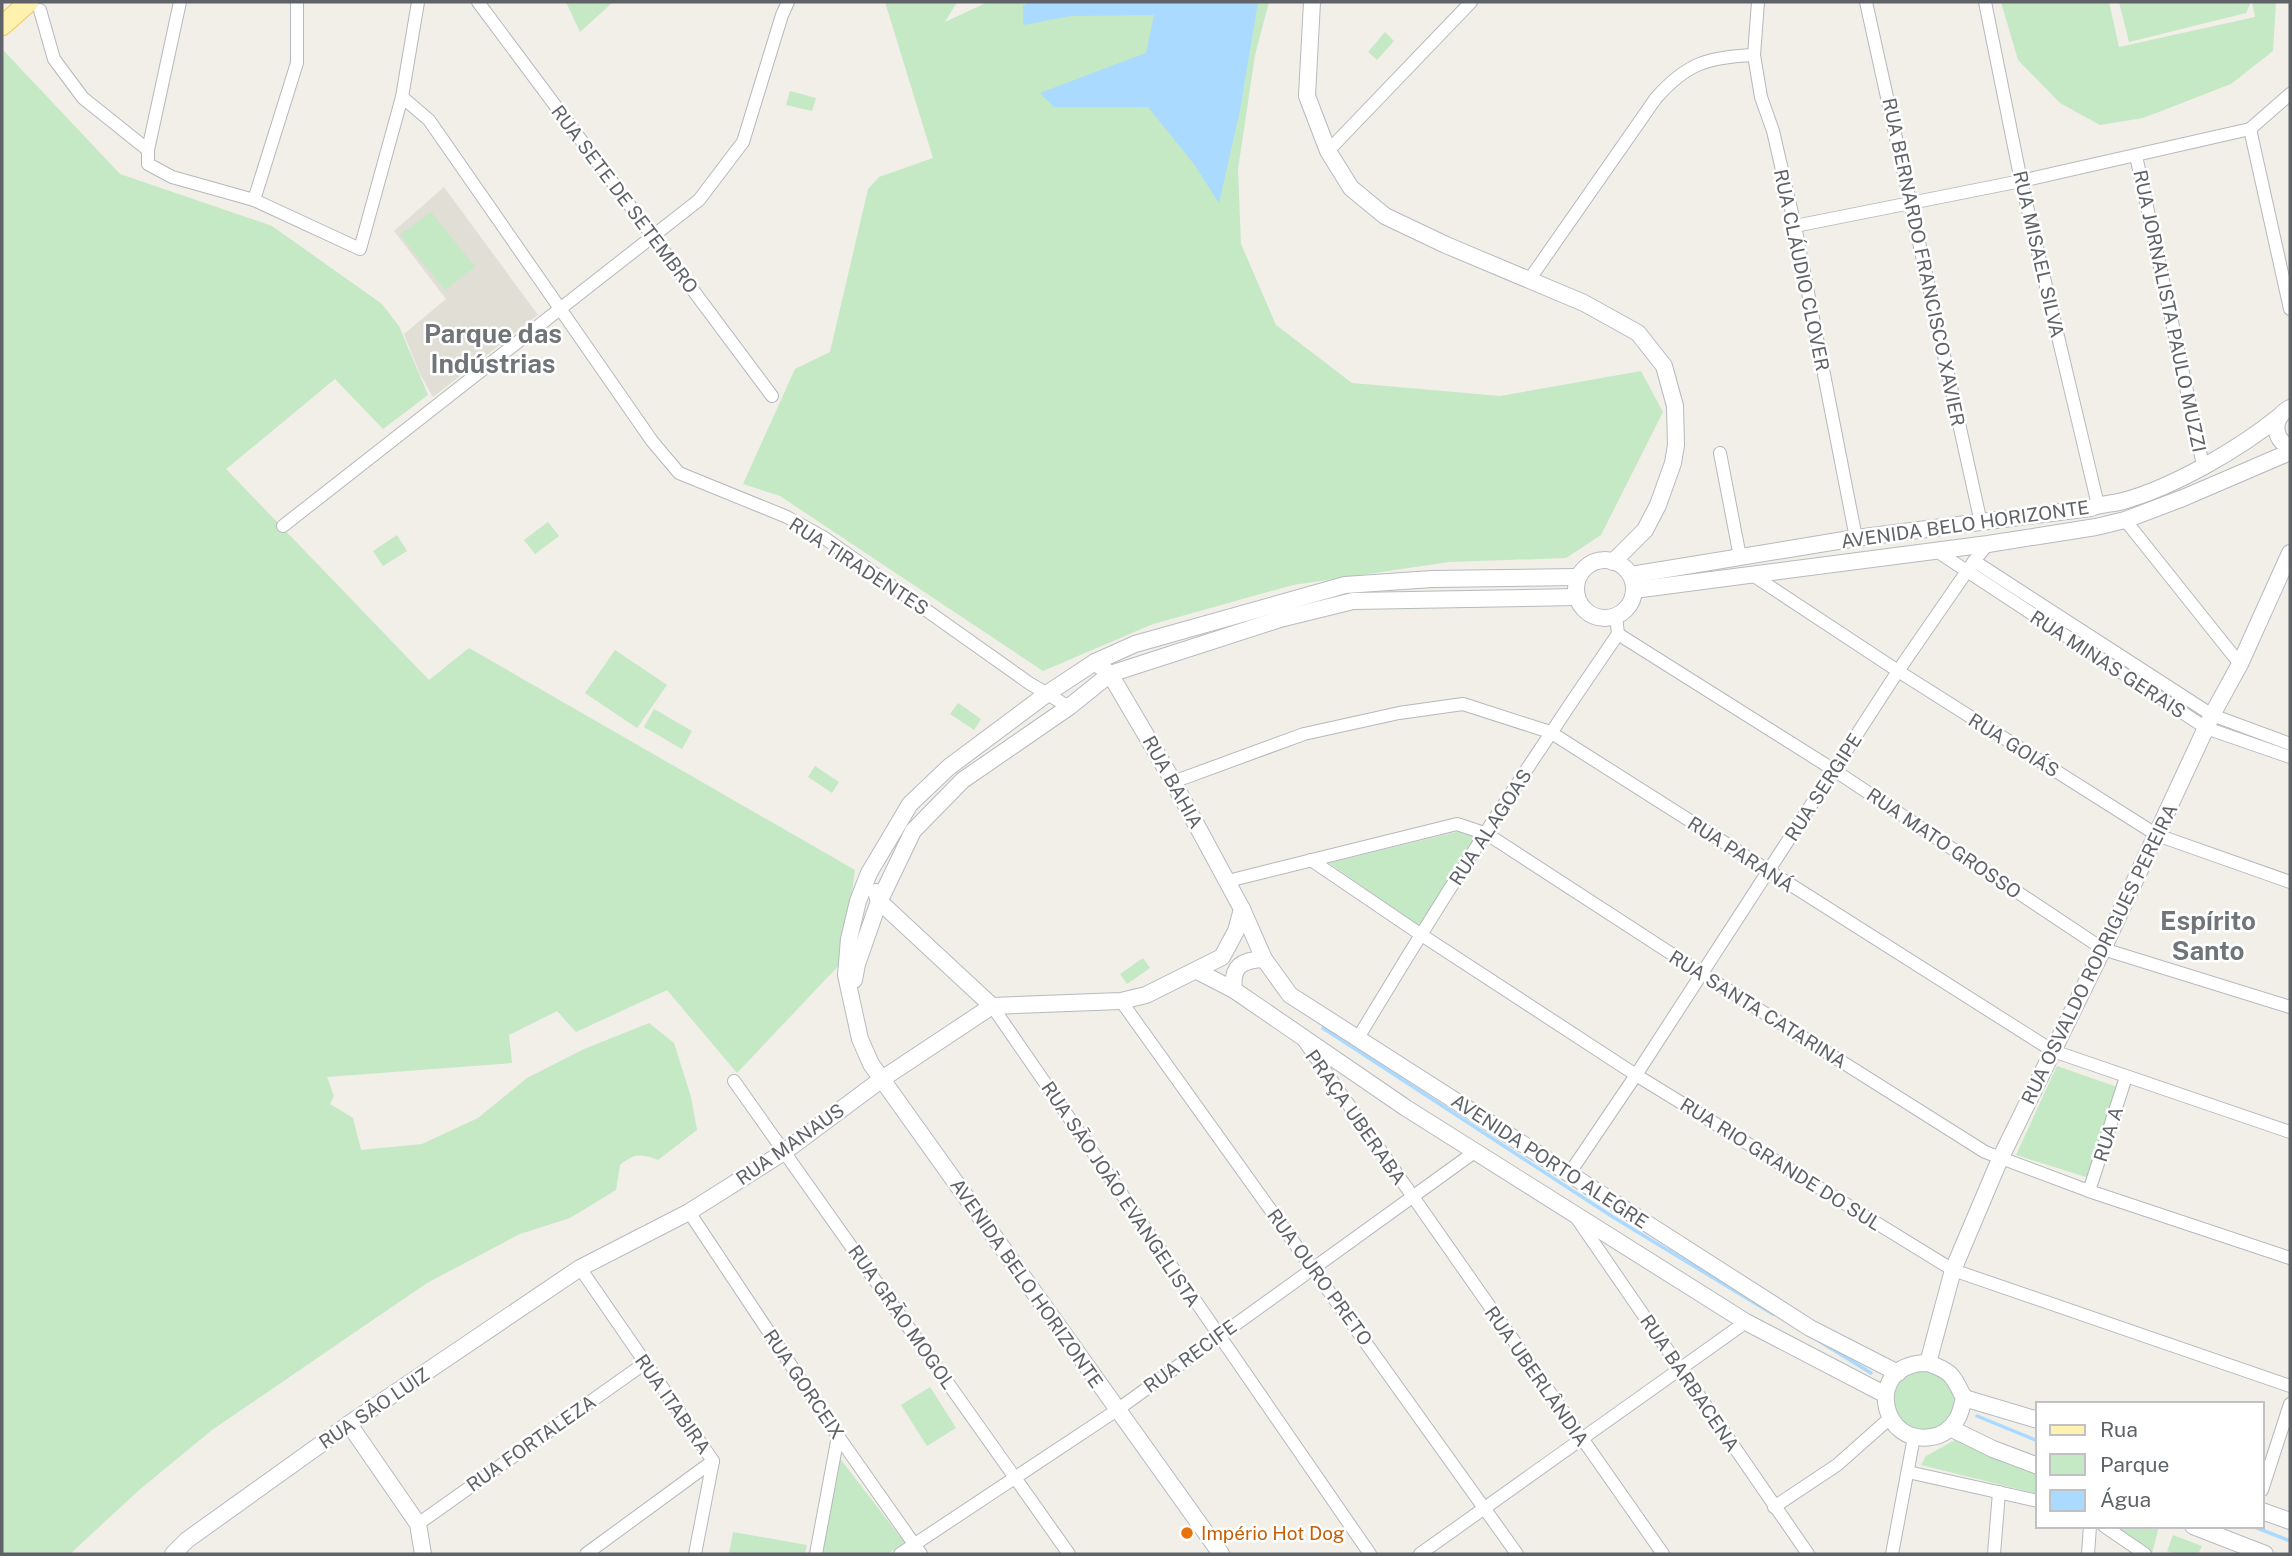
<svg xmlns="http://www.w3.org/2000/svg" width="2292" height="1556" font-family="'Public Sans',sans-serif">
<rect width="100%" height="100%" fill="#f1efe8"/>
<polygon fill="#e1ded6" points="444,187 538,315 433,397 420,374 404,334 446,299 394,231"/>
<g fill="#c5e8c5">
<polygon points="566,2 613,2 580,32"/>
<polygon points="885,2 957,2 945,22 988,2 1269,2 1255,55 1238,169 1241,244 1276,325 1352,383 1500,396 1641,371 1663,412 1601,535 1566,558 1449,562 1293,585 1153,624 1043,671 780,496 743,484 795,369 830,352 868,189 879,177 933,158"/>
<polygon points="2001,2 2109,2 2119,47 2255,17 2252,2 2276,2 2273,51 2231,84 2143,118 2100,125 2060,103 2018,60"/>
<polygon points="2119,2 2250,2 2250,4 2246,13 2129,42"/>
<polygon points="1385,32 1394,41 1377,60 1368,52"/>
<path d="M4 51 120 174 272 226 382 304 399 326 428 395 383 429 335 379 226 469 429 680 469 648 855 870 843 961 737 1073 667 990 576 1032 557 1011 509 1035 512 1063 327 1077 334 1096 330 1104 353 1118 361 1150 422 1144 478 1118 527 1078 584 1049 649 1023 674 1043 691 1097 697 1130 658 1160C641 1153 633 1154 620 1165L616 1190 570 1218 520 1234 427 1283 212 1430 138 1491 70 1554H2V53Z"/>
<polygon points="790,91 816,98 812,111 786,105"/>
<polygon points="431,212 475,267 445,290 400,235"/>
<polygon points="548,522 559,536 535,554 524,540"/>
<polygon points="397,535 407,551 383,566 373,551"/>
<polygon points="615,650 667,685 637,728 585,693"/>
<polygon points="958,703 981,719 974,730 950,714"/>
<polygon points="654,709 692,731 682,749 644,727"/>
<polygon points="815,766 839,782 832,793 808,777"/>
<polygon points="1460,831 1478,837 1420,927 1329,863"/>
<polygon points="1143,958 1150,968 1127,984 1120,974"/>
<polygon points="2057,1066 2117,1087 2089,1178 2016,1155"/>
<path d="M1930 1367C1937 1373 1950 1381 1954 1389 1956 1394 1955 1401 1954 1405 1946 1444 1889 1434 1892 1395 1892 1389 1898 1381 1901 1375Z"/>
<polygon points="930,1387 956,1428 927,1446 901,1405"/>
<polygon points="1955,1440 2038,1475 2038,1494 1921,1465 1926,1456"/>
<polygon points="838,1456 905,1543 887,1554 823,1554"/>
<polygon points="2110,1526 2159,1526 2152,1554"/>
<polygon points="733,1532 807,1545 805,1554 729,1554"/>
<polygon points="2173,1535 2202,1546 2198,1554 2176,1554 2167,1551"/>
</g>
<polygon fill="#aadaff" points="1031,2 1258,2 1240,110 1219,203 1194,164 1148,107 1054,107 1040,93 1146,53 1154,15 1071,16 1023,25 1023,6"/>
<g fill="none" stroke-linecap="round" stroke-linejoin="round">
<g stroke="#aadaff" stroke-width="3.5">
<polyline points="1323,1028 1613,1217 1773,1314"/>
<polyline points="1819,1341 1871,1373"/>
<polyline points="1977,1416 2038,1441"/>
<polyline points="2252,1526 2290,1541"/>
</g>
<defs>
<g id="street">
<polyline points="180,2 148,150 148,164 172,177 254,200 360,249 402,97 418,2"/>
<polyline points="478,2 772,396"/>
<polyline points="1758,2 1754,55 1761,97 1773,131 1795,226 1856,538"/>
<polyline points="1866,2 1981,523"/>
<polyline points="1985,2 2021,181 2098,505"/>
<polyline points="40,10 54,59 83,98 148,150"/>
<polyline points="402,97 429,120 652,441 679,473 787,517 823,537 1029,683 1069,707"/>
<polyline points="2250,129 2290,309"/>
<polyline points="1328,151 1471,2"/>
<polyline points="2136,156 2203,465"/>
<polyline points="254,200 297,63 297,2"/>
<polyline points="1795,226 2021,181 2250,129 2290,94"/>
<path d="M1529 280 1656 98C1687 63 1708 57 1754 55"/>
<polyline points="1720,453 1740,557"/>
<polyline points="2125,520 2240,664"/>
<polyline points="283,526 699,200 743,142 782,15 788,2"/>
<polyline points="1935,550 2206,728 2290,757"/>
<polyline points="1974,561 2212,715 2290,744"/>
<polyline points="1754,576 1898,671 2157,835 2290,882"/>
<polyline points="1618,634 1834,770 2103,949 2290,1007"/>
<polyline points="1173,782 1304,734 1399,713 1463,704 1550,732 2053,1051 2290,1132"/>
<polyline points="1311,860 1420,934 1636,1075 1953,1270 2290,1386"/>
<polyline points="1228,881 1457,824 1487,834 1701,973 1985,1152 2089,1191 2290,1258"/>
<polyline points="1121,1001 1517,1554"/>
<polyline points="992,1006 1370,1554"/>
<path d="M1358 1038C1440 901 1527 766 1618 634L1616 616"/>
<polyline points="1304,1041 1663,1554"/>
<polyline points="734,1081 1069,1554"/>
<polyline points="1569,1174 1636,1075 1898,671 1974,561 1988,544"/>
<polyline points="2089,1191 2126,1077"/>
<polyline points="689,1212 838,1436 921,1554"/>
<polyline points="1576,1217 1808,1554"/>
<polyline points="580,1268 713,1461 695,1554"/>
<polyline points="1908,1472 2038,1501"/>
<polyline points="2262,1490 2290,1404"/>
<polyline points="1774,1507 1837,1465 1890,1418"/>
<polyline points="418,1524 645,1363"/>
<polyline points="2104,1526 2145,1554"/>
<polyline points="586,1554 713,1461"/>
<polyline points="816,1554 838,1436"/>
<polyline points="900,1554 1117,1410 1476,1151"/>
<polyline points="1420,1554 1746,1322"/>
<polyline points="1892,1554 1914,1437"/>
<polyline points="1994,1554 1999,1492"/>
<polyline points="2088,1554 2090,1526"/>
</g>
<g id="secondary">
<polyline points="1312,2 1307,96 1328,151 1351,188 1385,216 1446,245 1584,303 1638,333 1664,366 1675,406 1676,445 1673,463 1658,505 1645,530 1613,562"/>
<path d="M2290 408C2272 417 2272 438 2290 448"/>
<circle cx="1605" cy="589" r="29"/>
<path d="M1631 575 1856 538 2091 508C2101 504 2112 504 2123 501 2174 487 2239 449 2280 416"/>
<polyline points="1634,590 1988,544 2096,527 2125,520 2183,498 2290,452"/>
<polyline points="1095,662 1110,674 1170,776 1242,909 1264,959 1290,995 1810,1328 1898,1373"/>
<polyline points="876,892 879,901 992,1006 1121,1001 1146,995 1222,957 1236,931 1242,909"/>
<polyline points="1197,971 1234,990 1406,1108 1746,1322 1886,1395"/>
<polyline points="854,980 857,964 878,904 913,831 963,780 1069,707 1110,674 1280,619 1353,601 1577,597"/>
<path d="M1234 990C1231 966 1242 960 1264 959"/>
<polyline points="1928,1363 1953,1270 2000,1159 2103,949 2212,715 2240,664 2290,553"/>
<path d="M1928 1363C1953 1372 1953 1376 1964 1398 1962 1405 1961 1413 1957 1419 1952 1428 1942 1436 1931 1437 1883 1445 1868 1376 1912 1365 1917 1363 1923 1363 1928 1363Z"/>
<polyline points="1964,1398 2038,1420"/>
<polyline points="349,1424 418,1524 423,1554"/>
<polyline points="1950,1428 1993,1449 2038,1466"/>
<polyline points="2262,1511 2290,1521"/>
<polyline points="2193,1526 2265,1554"/>
<polyline points="173,1554 187,1540 349,1424 580,1268 689,1212 784,1152 882,1079 992,1006"/>
<polyline points="1221,1554 871,1064 860,1039 846,975 849,939 858,901 869,873 910,804 949,767 1048,693 1095,662 1135,644 1345,585 1432,579 1578,577"/>
</g>
<polyline id="primary" points="2,26 29,2"/>
</defs>
<use href="#street" stroke="#b5b8bc" stroke-width="14"/>
<use href="#secondary" stroke="#b6babf" stroke-width="18"/>
<use href="#primary" stroke="#f2c960" stroke-width="21"/>
<use href="#street" stroke="#fff" stroke-width="12"/>
<use href="#secondary" stroke="#fff" stroke-width="16"/>
<use href="#primary" stroke="#fff2af" stroke-width="19"/>
</g>
<circle fill="#e8710a" stroke="#fff" stroke-width="2.5" cx="1187" cy="1533" r="7"/>
<g text-anchor="middle" stroke-width="5" stroke-linejoin="round" paint-order="stroke">
<g font-size="19" fill="#5f6368" stroke="#fff">
<text transform="translate(625 199) rotate(53)" y="7">RUA SETE DE SETEMBRO</text>
<text transform="translate(2039 254) rotate(77)" y="7">RUA MISAEL SILVA</text>
<text transform="translate(1924 262) rotate(78)" y="7">RUA BERNARDO FRANCISCO XAVIER</text>
<text transform="translate(1802 270) rotate(78)" y="7">RUA CLÁUDIO CLOVER</text>
<text transform="translate(2170 311) rotate(78)" y="7">RUA JORNALISTA PAULO MUZZI</text>
<text transform="translate(1965 524) rotate(-8)" y="7">AVENIDA BELO HORIZONTE</text>
<text transform="translate(859 566) rotate(33)" y="7">RUA TIRADENTES</text>
<text transform="translate(2108 664) rotate(33)" y="7">RUA MINAS GERAIS</text>
<text transform="translate(2014 745) rotate(32)" y="7">RUA GOIÁS</text>
<text transform="translate(1173 782) rotate(61)" y="7">RUA BAHIA</text>
<text transform="translate(1823 787) rotate(-57)" y="7">RUA SERGIPE</text>
<text transform="translate(1490 827) rotate(-57)" y="7">RUA ALAGOAS</text>
<text transform="translate(1944 843) rotate(34)" y="7">RUA MATO GROSSO</text>
<text transform="translate(1741 854) rotate(33)" y="7">RUA PARANÁ</text>
<text transform="translate(2099 954) rotate(-64)" y="7">RUA OSVALDO RODRIGUES PEREIRA</text>
<text transform="translate(1758 1009) rotate(32)" y="7">RUA SANTA CATARINA</text>
<text transform="translate(1356 1117) rotate(55)" y="7">PRAÇA UBERABA</text>
<text transform="translate(2108 1134) rotate(-72)" y="7">RUA A</text>
<text transform="translate(790 1144) rotate(-35)" y="7">RUA MANAUS</text>
<text transform="translate(1550 1161) rotate(33)" y="7">AVENIDA PORTO ALEGRE</text>
<text transform="translate(1781 1164) rotate(32)" y="7">RUA RIO GRANDE DO SUL</text>
<text transform="translate(1121 1194) rotate(56)" y="7">RUA SÃO JOÃO EVANGELISTA</text>
<text transform="translate(1320 1277) rotate(54)" y="7">RUA OURO PRETO</text>
<text transform="translate(1027 1283) rotate(55)" y="7">AVENIDA BELO HORIZONTE</text>
<text transform="translate(902 1317) rotate(55)" y="7">RUA GRÃO MOGOL</text>
<text transform="translate(1190 1356) rotate(-36)" y="7">RUA RECIFE</text>
<text transform="translate(1537 1376) rotate(55)" y="7">RUA UBERLÂNDIA</text>
<text transform="translate(1690 1383) rotate(56)" y="7">RUA BARBACENA</text>
<text transform="translate(804 1384) rotate(56)" y="7">RUA GORCEIX</text>
<text transform="translate(673 1404) rotate(55)" y="7">RUA ITABIRA</text>
<text transform="translate(374 1408) rotate(-34)" y="7">RUA SÃO LUIZ</text>
<text transform="translate(531 1443) rotate(-35)" y="7">RUA FORTALEZA</text>
</g>
<g font-size="19" fill="#c56008" stroke="#fff" text-anchor="start">
<text x="1201" y="1540">Império Hot Dog</text>
</g>
<g font-size="26" font-weight="bold" fill="#70757a" stroke="#fff">
<text x="493" y="343">Parque das<tspan x="493" dy="30">Indústrias</tspan></text>
<text x="2208" y="930">Espírito<tspan x="2208" dy="30">Santo</tspan></text>
</g>
</g>
<rect width="2292" height="1556" fill="none" stroke="#5f6368" stroke-width="7"/>
<rect x="2036" y="1402" width="228" height="126" fill="#ffffff" stroke="#bfc1c3" stroke-width="2"/>
<rect x="2050" y="1425" width="35" height="10" fill="#fff2af" stroke="#bfc1c3" stroke-width="2"/>
<text x="2100" y="1437" font-size="21" fill="#5f6368">Rua</text>
<rect x="2050" y="1454" width="35" height="21" fill="#c5e8c5" stroke="#bfc1c3" stroke-width="2"/>
<text x="2100" y="1472" font-size="21" fill="#5f6368">Parque</text>
<rect x="2050" y="1490" width="35" height="21" fill="#aadaff" stroke="#bfc1c3" stroke-width="2"/>
<text x="2100" y="1507" font-size="21" fill="#5f6368">Água</text>
</svg>
